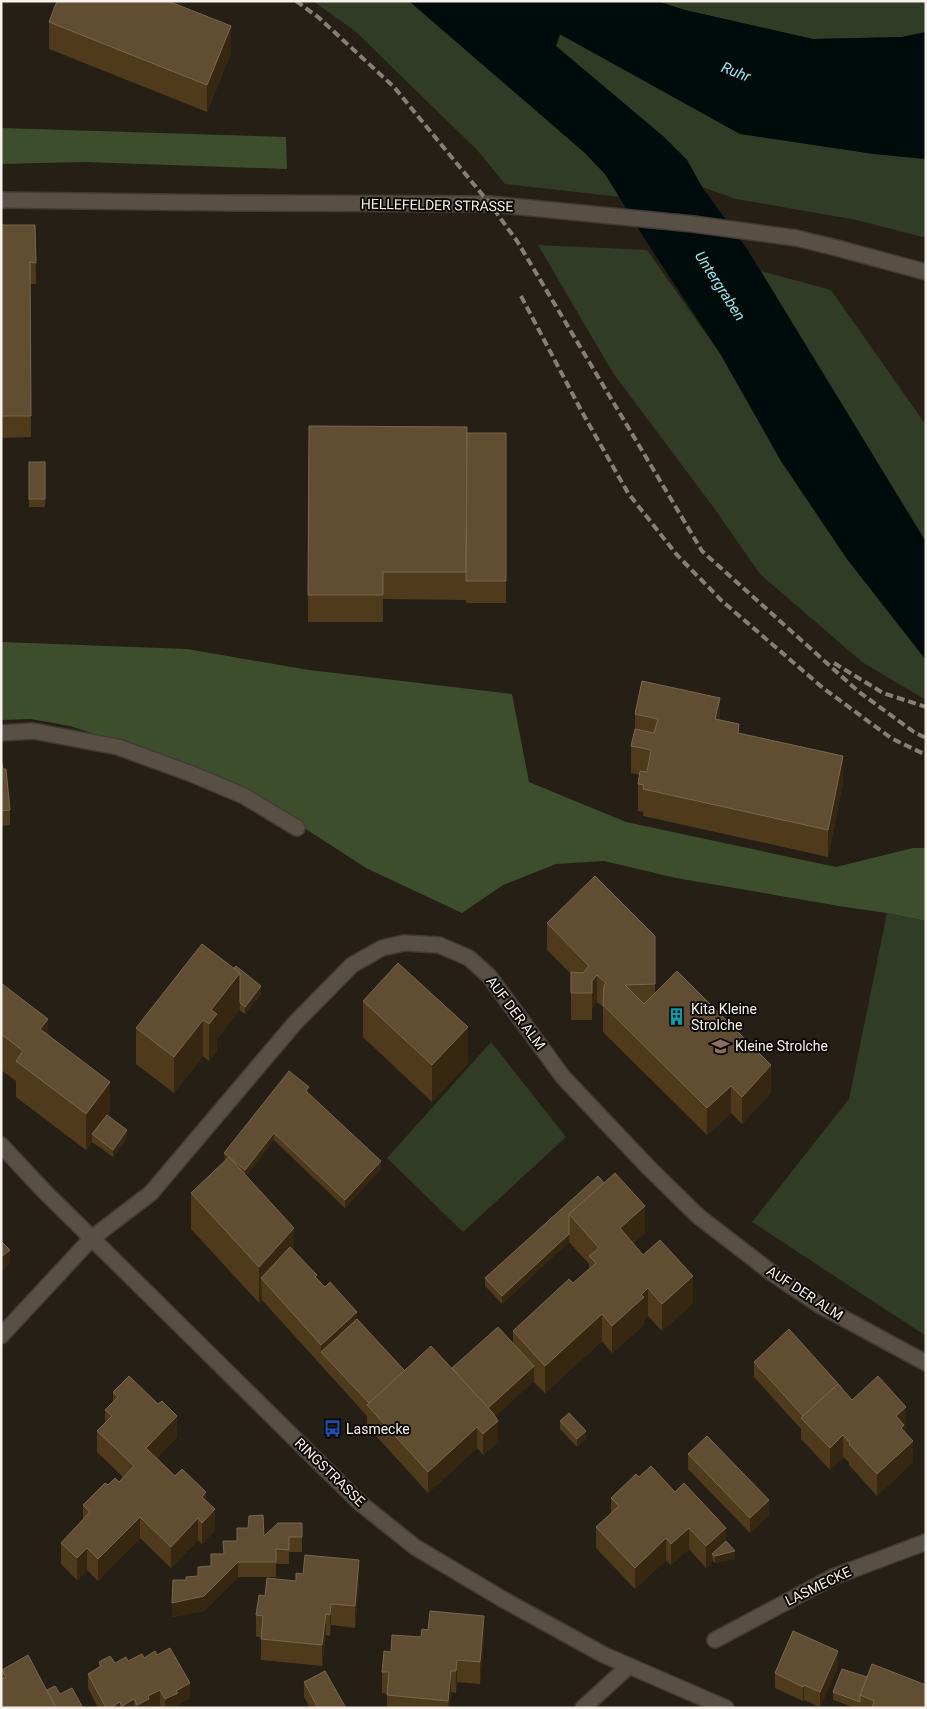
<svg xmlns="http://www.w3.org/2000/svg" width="927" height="1709" font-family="Roboto,sans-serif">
<rect width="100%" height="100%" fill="#261f15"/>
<g fill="#303c25">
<polygon points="313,1 409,1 585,153 605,174 620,197 505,184 478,151 355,31"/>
<polygon points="657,1 926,1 926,32 902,37 813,39 685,10"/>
<polygon points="559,34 740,134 874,154 926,159 926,238 857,220 736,199 702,187 687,160 556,46"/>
<polygon points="538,245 647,250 721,355 781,461 847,559 926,660 926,700 862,662 760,574 714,508 613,373"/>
<polygon points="761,271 831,290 926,425 926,542"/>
<polygon points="887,913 926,921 926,1336 752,1222 849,1099"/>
<polygon points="491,1042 566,1137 463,1232 387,1158"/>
</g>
<g fill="#3d4e2d">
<polygon points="1,128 286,137 287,169 84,162 1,164"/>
<polygon points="1,642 187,649 309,670 512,694 529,782 626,822 836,867 913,848 926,848 926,921 887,913 845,907 676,878 604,861 556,864 503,885 462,913 366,868 250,793 117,741 70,726 31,719 1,720"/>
</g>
<polygon fill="#000b0c" points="409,1 657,1 685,10 813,39 902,37 926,32 926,159 874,154 740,134 560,34 556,46 663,136 687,160 702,187 747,249 926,542 926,660 847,559 781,461 721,355 646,241 605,174 585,153"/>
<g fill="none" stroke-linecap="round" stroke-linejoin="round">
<defs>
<g id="street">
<polyline points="1,733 33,731 118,747 192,774 244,796 297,828"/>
<polyline points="1,1145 44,1191 360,1503 415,1547 504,1600 604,1655 726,1708"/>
<polyline points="1,1336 92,1238 151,1193 295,1023 352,965 382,948 404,943 439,945 469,958 489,976 563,1077 648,1167 698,1216 772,1273 821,1306 926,1363"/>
<polyline points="715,1640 833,1577 926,1542"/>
<polyline points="583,1708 629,1666"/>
</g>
<polyline id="secondary" points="1,200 234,203 490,204 693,224 796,238 837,248 926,272"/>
</defs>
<use href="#street" stroke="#423b36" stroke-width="18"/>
<use href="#secondary" stroke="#423b36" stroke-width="18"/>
<use href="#street" stroke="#585045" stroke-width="15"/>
<use href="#secondary" stroke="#585045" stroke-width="15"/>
<g stroke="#857f77" stroke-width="4" stroke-dasharray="8 4" stroke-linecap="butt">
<polyline points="296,1 318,17 394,87 490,204 517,241 702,551 859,692 914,732 926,738"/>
<polyline points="521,296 582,412 628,493 677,555 722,601 823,688 891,738 926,755"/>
<polyline points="834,663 883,693 926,707"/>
</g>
</g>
<g fill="#4f3a1c">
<polygon points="49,22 231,53 207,112 49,49"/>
<polygon points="1,225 35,225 36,284 30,284 31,437 1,438"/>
<polygon points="309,426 467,435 506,433 506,603 466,603 466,591 466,600 383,599 383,622 308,622"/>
<rect x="29" y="462" width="16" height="45"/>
<polygon points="635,714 720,720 739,733 843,783 828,857 643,816 643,812 638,811 638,784 640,775 631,773 631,746 635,730"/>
<polygon points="1,763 10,810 10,825 1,826"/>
<polygon points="547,923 655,936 655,992 771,1093 742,1124 731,1113 707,1135 603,1032 603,1007 597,1002 592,1008 592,1020 571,1020 571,974 547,950"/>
<polygon points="1,983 48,1034 110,1118 127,1138 113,1157 92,1142 86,1150 16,1097 16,1081 1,1070"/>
<polygon points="261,994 245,1014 239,1010 217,1039 217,1050 209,1061 203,1056 174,1093 136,1064 136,1028"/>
<polygon points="363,1001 468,1063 432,1102 363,1037"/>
<polygon points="309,1094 381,1169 345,1208 274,1140 246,1176 294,1251 325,1287 357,1319 405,1371 452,1368 513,1343 513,1331 573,1283 589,1269 589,1264 569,1242 502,1304 485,1286 485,1278 598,1176 645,1233 633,1243 643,1255 693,1303 662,1331 648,1316 644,1320 644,1325 612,1353 602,1341 545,1393 533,1381 495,1416 498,1442 483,1455 477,1448 428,1493 367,1426 367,1416 262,1300 259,1303 191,1229 191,1193 225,1161 224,1153"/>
<polygon points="754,1362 841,1388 852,1400 906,1428 904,1431 913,1462 877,1496 849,1465 849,1462 843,1457 830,1470 801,1439 801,1429 754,1377"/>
<polygon points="113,1392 177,1437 157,1458 175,1476 206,1500 215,1530 202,1544 198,1540 171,1568 140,1538 98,1581 87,1570 77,1580 61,1564 61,1543 83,1519 83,1505 108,1485 119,1482 123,1477 97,1452 97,1431 105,1422 105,1410 113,1402"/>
<polygon points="560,1421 586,1439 577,1447 560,1429"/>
<polygon points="688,1454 769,1515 750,1533 688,1469"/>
<polygon points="639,1477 675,1492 726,1541 735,1559 715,1563 713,1561 706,1568 689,1549 671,1565 666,1560 635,1589 596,1548 596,1527 611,1513 611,1498"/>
<polygon points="302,1523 302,1552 289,1552 289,1564 276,1564 276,1577 238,1577 204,1611 172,1617 186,1580 198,1576 211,1566 237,1541 264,1536"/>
<polygon points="296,1581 359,1582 355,1628 331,1625 330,1636 326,1635 322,1666 261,1660 261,1637 256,1637 256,1615 265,1596"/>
<polygon points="421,1637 484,1638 480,1684 457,1682 456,1693 451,1692 449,1708 387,1708 387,1694 382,1693 382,1672 391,1652"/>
<polygon points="157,1655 190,1698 178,1705 178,1707 177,1708 162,1708 160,1705 154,1708 98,1708 88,1688 88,1674 99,1667 99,1662 115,1663"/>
<polygon points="838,1666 820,1707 804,1700 803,1701 775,1688 775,1673"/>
<polygon points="2,1670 47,1690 60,1694 2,1680"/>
<polygon points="867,1677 926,1708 856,1708 833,1700 833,1692"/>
<polygon points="304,1682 346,1708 310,1708 304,1697"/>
</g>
<g fill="#372710">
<polygon points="231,26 231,53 207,112 207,85"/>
<polygon points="720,698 720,726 715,719"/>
<polygon points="843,756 843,783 828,857 828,830"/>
<polygon points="240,973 240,1009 217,1039 217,1050 209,1061 209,1024 211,1010"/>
<polygon points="597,975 597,1002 592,1008 592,1020 592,981"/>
<polygon points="261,986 261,994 245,1014 245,1007"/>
<polygon points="48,1019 48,1055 40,1029"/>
<polygon points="203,1020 203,1056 174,1093 174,1057"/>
<polygon points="468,1027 468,1063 432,1102 432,1065"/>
<polygon points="771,1065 771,1093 742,1124 742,1097"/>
<polygon points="110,1082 110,1118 92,1134 92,1142 86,1150 86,1114"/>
<polygon points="731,1086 731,1113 707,1135 707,1108"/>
<polygon points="127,1130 127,1138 113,1157 113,1150"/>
<polygon points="274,1133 274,1140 245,1177 245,1170"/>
<polygon points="381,1161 381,1169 345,1208 345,1200"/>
<polygon points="645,1206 645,1233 620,1255 620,1228"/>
<polygon points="294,1228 294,1264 261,1278 262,1300 259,1303 259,1267"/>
<polygon points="569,1234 569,1242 502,1304 502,1296"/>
<polygon points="10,1250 10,1264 1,1272 1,1257"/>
<polygon points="693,1276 693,1303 662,1331 662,1304"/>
<polygon points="648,1288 648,1316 644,1320 644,1325 612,1353 612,1326 641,1295"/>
<polygon points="357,1312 357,1334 321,1352 321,1366 321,1345"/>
<polygon points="602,1314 602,1341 545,1393 545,1366"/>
<polygon points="534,1366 534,1381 485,1426 485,1411"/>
<polygon points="906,1407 906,1428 904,1430 904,1446 896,1416"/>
<polygon points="177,1416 177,1437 146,1469 146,1448"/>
<polygon points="498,1421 498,1442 483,1455 483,1434"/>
<polygon points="477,1427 477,1448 428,1493 428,1472"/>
<polygon points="2,1428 2,1443 1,1445 1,1430"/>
<polygon points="586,1431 586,1439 577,1447 577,1439"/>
<polygon points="843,1435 843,1457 830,1470 830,1448"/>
<polygon points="913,1441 913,1462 877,1496 877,1474"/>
<polygon points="206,1492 206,1514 202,1497"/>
<polygon points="769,1500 769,1515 750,1533 750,1518"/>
<polygon points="215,1509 215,1530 202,1544 202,1523"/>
<polygon points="140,1517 140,1538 98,1581 98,1559"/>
<polygon points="198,1518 198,1540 171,1568 171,1547"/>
<polygon points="689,1528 689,1549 671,1565 671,1544"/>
<polygon points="726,1528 726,1549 735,1551 735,1559 715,1563 715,1556 712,1554 713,1561 706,1568 706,1546"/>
<polygon points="666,1538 666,1560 635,1589 635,1568"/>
<polygon points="87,1548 87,1570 77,1580 77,1558"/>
<polygon points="359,1560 359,1582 355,1628 355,1606"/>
<polygon points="238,1562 238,1577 204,1611 172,1617 172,1603"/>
<polygon points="331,1604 331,1625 330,1636 330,1615"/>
<polygon points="326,1614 326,1635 322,1666 322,1645"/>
<polygon points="484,1616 484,1638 480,1684 480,1662"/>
<polygon points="838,1651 838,1666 820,1707 820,1692"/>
<polygon points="457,1660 457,1682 456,1693 456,1671"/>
<polygon points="451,1671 451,1692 449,1708 448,1708"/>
<polygon points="190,1683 190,1698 178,1705 178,1707 177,1708 165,1708 165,1699 176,1691"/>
<polygon points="804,1685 804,1700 803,1701 803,1687"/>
<polygon points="160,1690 160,1705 154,1708 137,1708 137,1705 148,1696"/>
<polygon points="134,1699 134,1708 122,1708 122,1706"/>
<polygon points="120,1702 120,1708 110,1708"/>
</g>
<g fill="#614d32" stroke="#78674f">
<polygon points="57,1 168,1 231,26 207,85 49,22"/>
<polygon points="1,225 35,225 36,263 30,262 31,416 1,416"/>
<polygon points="309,426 467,427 466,572 383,572 383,595 308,595"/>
<polygon points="467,433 506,433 506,581 466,581"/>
<rect x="29" y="462" width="16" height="37"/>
<polygon points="642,681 720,698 715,719 739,724 738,733 843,756 828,830 643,789 644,785 638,784 640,771 647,772 651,750 631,746 635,729 654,733 658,719 635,714"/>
<polygon points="1,763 2,763 3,769 6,769 10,810 1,811"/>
<polygon points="595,876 655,936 655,984 625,985 644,1004 677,971 771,1065 742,1097 731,1086 707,1108 603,1005 604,986 606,983 597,975 592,981 592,993 571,993 571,972 583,973 589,966 547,923"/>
<polygon points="202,944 240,973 211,1010 217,1014 209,1024 203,1020 174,1057 136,1028"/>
<polygon points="398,963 468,1027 432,1065 363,1001"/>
<polygon points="236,966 261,986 245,1007 240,1003 240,973 234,968"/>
<polygon points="1,983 48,1019 40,1029 110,1082 86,1114 16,1061 23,1051 1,1034"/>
<polygon points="289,1071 309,1087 306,1091 381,1161 345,1200 274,1133 245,1170 224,1153"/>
<polygon points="107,1115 127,1130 113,1150 92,1134"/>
<polygon points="229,1157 294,1228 259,1267 191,1193"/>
<polygon points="615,1173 645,1206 620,1228 643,1255 660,1240 693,1276 662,1304 648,1288 641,1295 644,1297 612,1326 602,1314 545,1366 513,1331 569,1279 573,1283 596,1263 589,1256 599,1248 569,1214"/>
<polygon points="598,1176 604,1183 569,1214 569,1234 502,1296 485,1278"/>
<polygon points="1,1241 10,1250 1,1257"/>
<polygon points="290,1247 317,1275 315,1277 325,1287 330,1282 357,1312 321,1345 261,1278"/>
<polygon points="357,1319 405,1371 369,1403 321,1352"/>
<polygon points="498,1327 534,1366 488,1408 452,1368"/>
<polygon points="789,1329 841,1387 841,1388 838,1384 803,1416 754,1362"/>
<polygon points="431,1346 493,1413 498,1421 483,1434 477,1427 428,1472 367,1405"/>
<polygon points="129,1376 158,1404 162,1401 177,1416 146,1448 175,1476 182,1469 206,1492 202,1497 215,1509 202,1523 198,1518 171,1547 140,1517 98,1559 87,1548 77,1558 61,1543 90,1512 83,1505 105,1483 108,1485 115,1478 119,1482 134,1466 97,1431 112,1416 105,1410 118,1397 113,1392"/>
<polygon points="878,1376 906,1407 896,1416 904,1425 901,1428 913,1441 877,1474 849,1444 850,1443 843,1435 830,1448 801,1418 838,1384 852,1400"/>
<polygon points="569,1413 586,1431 577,1439 560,1421"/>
<polygon points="707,1436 769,1500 750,1518 688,1454"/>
<polygon points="651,1466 675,1492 684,1483 726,1528 706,1546 689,1528 671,1544 666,1538 635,1568 596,1527 619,1506 611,1498 636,1474 639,1477"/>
<polygon points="263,1515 264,1536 278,1523 302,1523 302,1537 289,1537 289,1550 276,1549 276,1562 238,1562 204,1596 172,1603 173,1580 186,1580 186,1577 198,1576 198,1567 211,1566 211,1554 224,1554 223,1541 237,1541 237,1528 248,1528 249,1516"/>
<polygon points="726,1541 735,1551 715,1556 712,1554"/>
<polygon points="305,1555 359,1560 355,1606 331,1604 330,1615 326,1614 322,1645 261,1639 263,1616 256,1615 259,1595 265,1596 267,1578 296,1581 296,1573 303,1574"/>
<polygon points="430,1611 484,1616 480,1662 457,1660 456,1671 451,1671 448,1701 387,1695 389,1672 382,1672 384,1651 391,1652 392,1635 421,1637 422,1629 428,1630"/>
<polygon points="793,1631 838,1651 820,1692 804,1685 803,1687 775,1673"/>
<polygon points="170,1648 190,1683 176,1691 178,1693 165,1699 160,1690 148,1696 149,1699 137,1705 134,1699 122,1706 120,1702 110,1708 106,1708 88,1674 101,1666 99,1662 110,1656 115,1663 126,1657 128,1661 142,1654 144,1658 155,1651 157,1655"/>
<polygon points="28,1655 56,1708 1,1708 1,1680 6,1677 2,1670"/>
<polygon points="872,1664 926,1685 926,1708 872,1708 874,1701 860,1695"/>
<polygon points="842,1669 867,1677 860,1695 860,1702 833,1692"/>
<polygon points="325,1671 346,1708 318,1708 304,1682"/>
<polygon points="55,1686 60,1694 72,1688 83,1708 56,1708 47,1690"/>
</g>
<defs>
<symbol id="building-bare" viewBox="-9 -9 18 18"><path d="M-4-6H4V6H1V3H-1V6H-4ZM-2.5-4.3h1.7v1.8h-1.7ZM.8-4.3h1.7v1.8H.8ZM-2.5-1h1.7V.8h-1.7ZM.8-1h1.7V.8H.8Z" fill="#0f9aa8" stroke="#0c0906" stroke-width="2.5" paint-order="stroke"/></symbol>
<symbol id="school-bare" viewBox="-9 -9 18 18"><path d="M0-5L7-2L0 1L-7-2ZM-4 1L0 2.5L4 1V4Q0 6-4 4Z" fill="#8d6e63" stroke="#0c0906" stroke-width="2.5" paint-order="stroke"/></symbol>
<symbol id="bus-bare" viewBox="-9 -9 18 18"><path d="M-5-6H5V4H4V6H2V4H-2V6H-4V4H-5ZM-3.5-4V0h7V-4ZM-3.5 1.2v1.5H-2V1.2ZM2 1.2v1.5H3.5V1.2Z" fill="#1a4fb4" stroke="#0c0906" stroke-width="2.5" paint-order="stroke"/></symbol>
</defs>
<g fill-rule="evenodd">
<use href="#building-bare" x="664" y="1004" width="25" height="25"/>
<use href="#school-bare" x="708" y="1034" width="25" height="25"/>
<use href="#bus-bare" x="320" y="1416" width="25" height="25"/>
</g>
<g text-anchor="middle" stroke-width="4" stroke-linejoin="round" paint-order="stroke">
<g font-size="14" fill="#f6f1eb" stroke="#0c0906">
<text transform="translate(437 205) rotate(1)" y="5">HELLEFELDER STRASSE</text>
<text transform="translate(516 1013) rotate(53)" y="5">AUF DER ALM</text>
<text transform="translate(805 1293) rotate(33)" y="5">AUF DER ALM</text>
<text transform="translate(330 1472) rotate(44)" y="5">RINGSTRASSE</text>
<text transform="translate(818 1586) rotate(-26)" y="5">LASMECKE</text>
</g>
<g font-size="14" fill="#f6f1eb" stroke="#0c0906" text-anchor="start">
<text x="691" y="1014">Kita Kleine<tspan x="691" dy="16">Strolche</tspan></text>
<text x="735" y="1051">Kleine Strolche</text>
<text x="346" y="1434">Lasmecke</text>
</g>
<g font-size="15" font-style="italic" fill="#90e9f2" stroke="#0c0906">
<text transform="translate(736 72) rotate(21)" y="5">Ruhr</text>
<text transform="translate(720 286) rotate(57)" y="5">Untergraben</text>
</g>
</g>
<rect width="927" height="1709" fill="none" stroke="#f6f1eb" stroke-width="5"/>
</svg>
